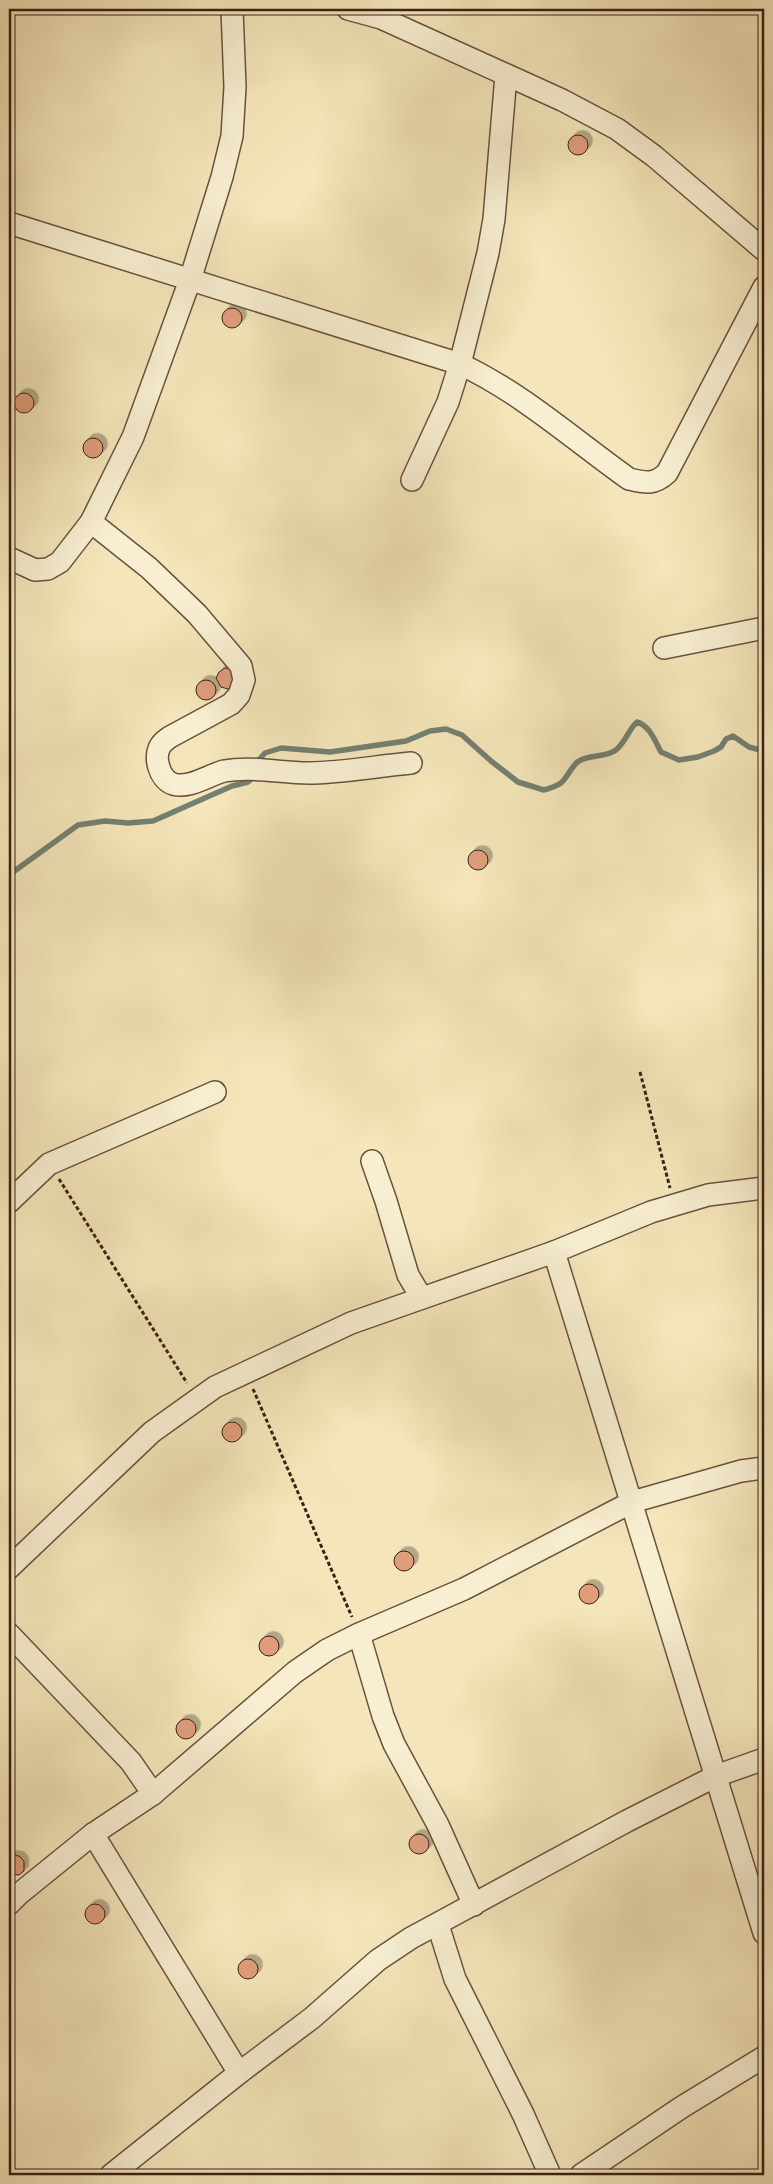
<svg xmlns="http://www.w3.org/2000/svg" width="773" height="2184" font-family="'IM FELL Double Pica',serif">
<defs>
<filter id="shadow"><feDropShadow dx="4.5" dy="-4.5" stdDeviation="0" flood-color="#0004"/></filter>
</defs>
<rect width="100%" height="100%" fill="#f4e6ba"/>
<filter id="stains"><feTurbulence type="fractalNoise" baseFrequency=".004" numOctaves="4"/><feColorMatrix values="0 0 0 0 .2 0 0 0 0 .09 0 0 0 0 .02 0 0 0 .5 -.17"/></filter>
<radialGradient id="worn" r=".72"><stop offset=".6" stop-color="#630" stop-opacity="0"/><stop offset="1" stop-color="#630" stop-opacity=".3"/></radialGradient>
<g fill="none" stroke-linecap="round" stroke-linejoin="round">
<g stroke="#748071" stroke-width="5.5">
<path d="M258 761 265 753 281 748 330 752 406 741 430 731 446 729 462 735 491 761 518 782 544 790C550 788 558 786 562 782 568 776 572 765 579 761 590 754 605 758 616 750 626 742 628 730 637 722 650 726 655 741 661 752L679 760 698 757 714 751 721 747 726 739 733 736 749 747 764 751"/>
<polyline points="9,875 78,825 105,821 128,823 153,821 232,786 248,782 255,776"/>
</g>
</g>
<g fill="#e09d7c" stroke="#392016" filter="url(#shadow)">
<circle cx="578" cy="145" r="10"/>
<circle cx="232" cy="318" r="10"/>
<circle cx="24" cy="403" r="10"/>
<circle cx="93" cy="448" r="10"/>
<polygon points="225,668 232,669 234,686 228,689 221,687 216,678 219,672"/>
<circle cx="206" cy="690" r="10"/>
<circle cx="478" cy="860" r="10"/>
<circle cx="232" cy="1432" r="10"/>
<circle cx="404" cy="1561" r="10"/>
<circle cx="589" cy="1594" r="10"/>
<circle cx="269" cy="1646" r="10"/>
<circle cx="186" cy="1729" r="10"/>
<circle cx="419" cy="1844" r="10"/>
<polygon points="12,1855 19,1856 24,1861 24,1871 19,1875 9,1874 9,1857"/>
<circle cx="95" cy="1914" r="10"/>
<circle cx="248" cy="1969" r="10"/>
</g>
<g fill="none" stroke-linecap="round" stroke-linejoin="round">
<defs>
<g id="street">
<polyline points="348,9 381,18 562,100 617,129 654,156 764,250"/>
<path d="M9 223 460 364C522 393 574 440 629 479 646 483 654 485 667 473L764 287"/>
<polyline points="412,480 448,402 460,364 488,253 494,219 506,75"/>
<path d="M91 522 149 568 197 614 241 666 244 680 239 695 231 704 170 737C167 739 163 742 161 745 153 756 159 779 173 784 189 789 209 775 224 771 252 766 281 773 308 773 342 773 377 766 411 763"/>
<polyline points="9,558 35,570 48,569 60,562 91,522 133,437 190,280 222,177 232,136 235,87 232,9"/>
<polyline points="664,648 764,628"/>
<polyline points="372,1161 386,1201 408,1275 421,1297"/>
<polyline points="9,1202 49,1164 215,1092"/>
<polyline points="554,1252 651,1212 708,1195 764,1188"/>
<polyline points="9,1568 152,1432 215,1387 351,1323 554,1252 764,1933"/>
<polyline points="9,1634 131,1762 153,1794"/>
<polyline points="359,1634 383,1716 394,1744 438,1825 474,1905"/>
<polyline points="93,1834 239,2073"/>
<polyline points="9,1904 19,1894 93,1834 153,1794 295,1672 327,1650 359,1634 464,1589 632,1502 741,1471 764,1468"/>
<polyline points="438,1925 455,1979 523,2114 550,2175"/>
<polyline points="111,2175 239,2073 312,2018 378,1960 411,1938 627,1821 716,1776 764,1759"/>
<polyline points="581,2175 682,2107 764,2057"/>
</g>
</defs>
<use href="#street" stroke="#68523f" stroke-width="24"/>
<g stroke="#392016" stroke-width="3" stroke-dasharray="4 2.5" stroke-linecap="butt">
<polyline points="640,1072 670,1188"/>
<polyline points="59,1179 187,1383"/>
<polyline points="253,1389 352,1617"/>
</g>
<use href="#street" stroke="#f8efd2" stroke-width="21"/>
</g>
<rect width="773" height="2184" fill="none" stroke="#f4e6ba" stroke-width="30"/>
<rect x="10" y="10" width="753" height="2164" fill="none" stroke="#392016" stroke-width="2.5"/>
<rect x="15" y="15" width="743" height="2154" fill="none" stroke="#392016"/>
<rect width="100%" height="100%" filter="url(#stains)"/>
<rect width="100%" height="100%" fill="url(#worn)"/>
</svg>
